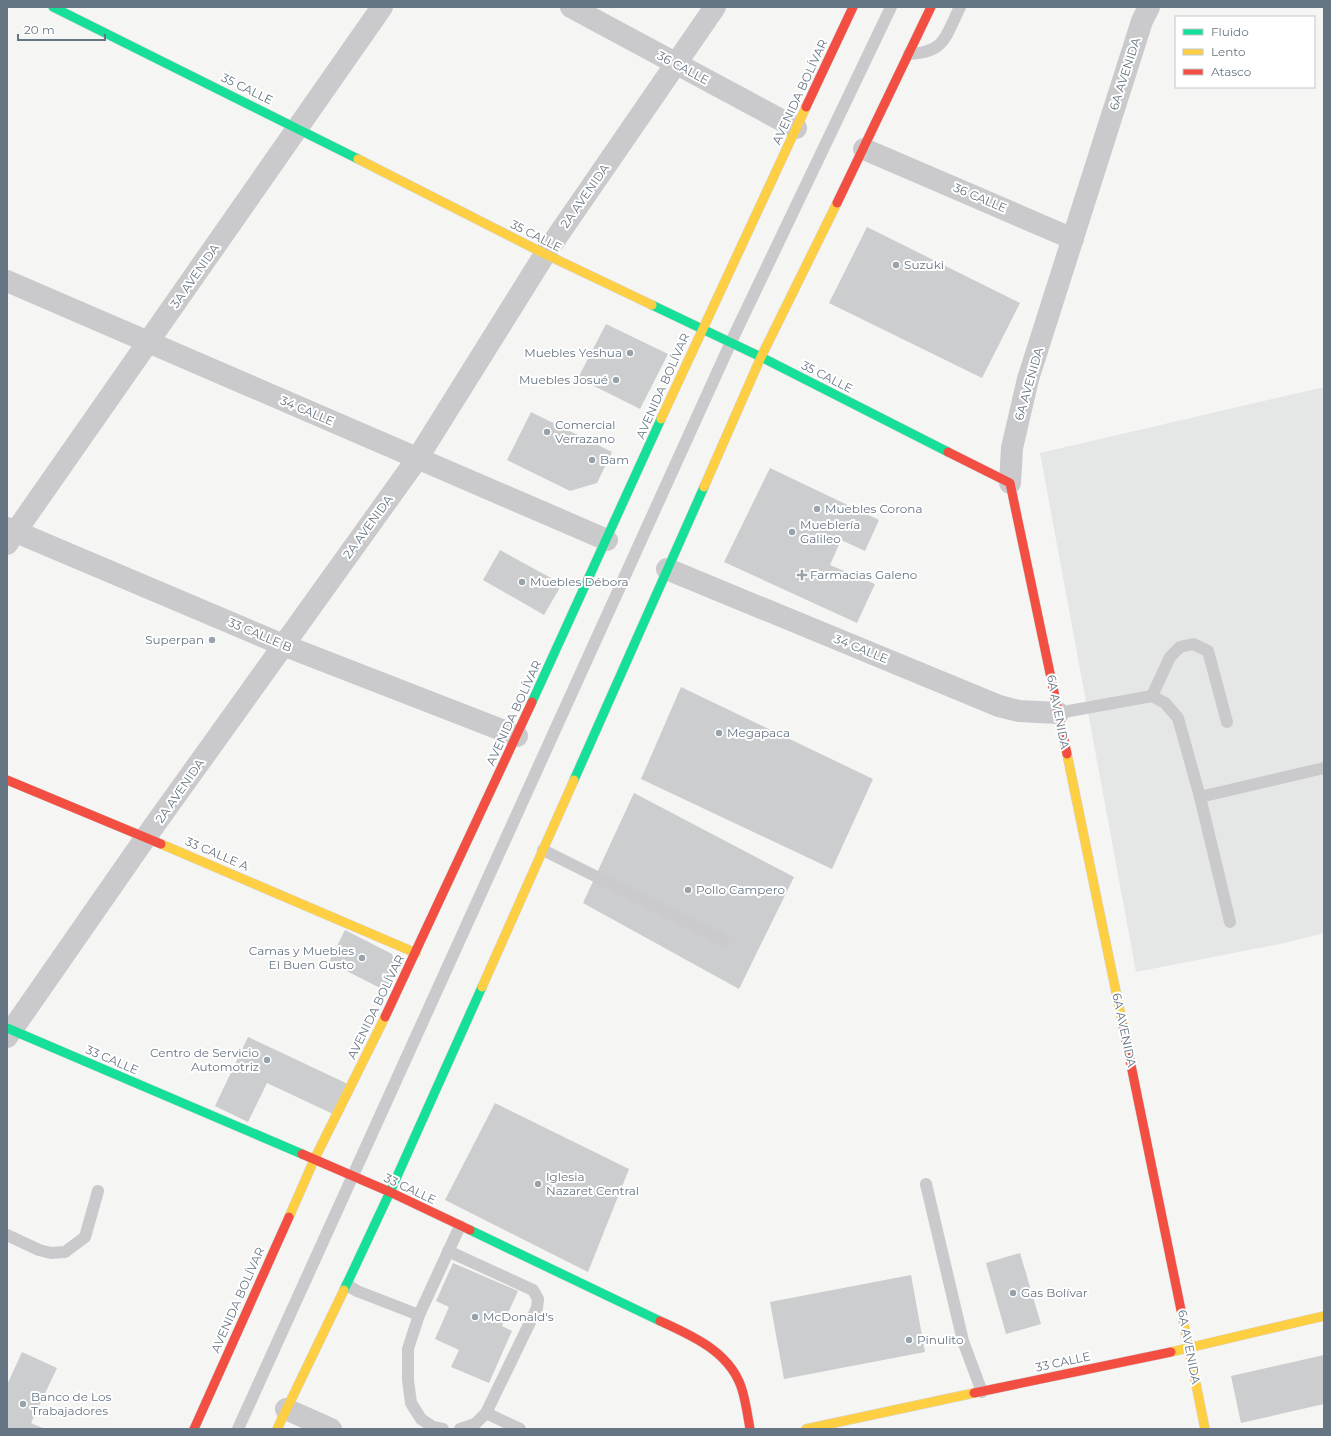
<svg xmlns="http://www.w3.org/2000/svg" width="1331" height="1436" font-family="Montserrat,sans-serif">
<rect width="100%" height="100%" fill="#f5f5f4"/>
<polygon fill="#e5e7e7" points="1324,387 1324,933 1285,943 1136,972 1040,453"/>
<g fill="#cccdce">
<polygon points="867,227 1020,303 982,378 829,303"/>
<polygon points="606,324 668,354 640,409 578,378"/>
<polygon points="531,412 612,452 597,483 570,491 507,460"/>
<polygon points="770,468 879,520 865,551 841,540 830,565 875,584 857,623 724,562"/>
<polygon points="500,550 562,584 544,615 483,580"/>
<polygon points="681,687 873,779 832,869 641,779"/>
<polygon points="634,793 794,877 739,989 583,903"/>
<polygon points="345,930 392,954 397,969 386,991 329,962"/>
<polygon points="248,1037 348,1084 333,1114 267,1083 248,1122 215,1106"/>
<polygon points="495,1103 629,1169 588,1272 445,1200"/>
<polygon points="1020,1253 1041,1324 1006,1334 986,1263"/>
<polygon points="453,1263 518,1291 502,1326 512,1331 489,1383 451,1367 459,1350 435,1339 449,1307 436,1301"/>
<polygon points="911,1275 925,1352 784,1379 770,1302"/>
<polygon points="22,1352 57,1368 31,1423 45,1429 7,1429 7,1385"/>
<polygon points="1324,1355 1324,1404 1241,1423 1231,1376"/>
</g>
<g fill="none" stroke-linecap="round" stroke-linejoin="round">
<defs>
<g id="fast">
<polyline points="53,7 358,159"/>
<polyline points="652,305 761,357 948,452"/>
<polyline points="532,702 661,419"/>
<polyline points="574,780 704,487"/>
<polyline points="7,1028 302,1154"/>
<polyline points="470,1230 660,1321"/>
<polyline points="344,1290 390,1192 482,987"/>
</g>
<g id="slow">
<polyline points="358,159 545,254 652,305"/>
<polyline points="661,419 806,107"/>
<polyline points="704,487 761,357 837,203"/>
<polyline points="1067,754 1123,1026"/>
<polyline points="161,844 416,953"/>
<polyline points="482,987 574,780"/>
<polyline points="289,1217 314,1160 385,1017"/>
<polyline points="1181,1310 1205,1429"/>
<polyline points="1171,1352 1324,1316"/>
<polyline points="277,1429 344,1290"/>
<polyline points="806,1429 974,1393"/>
</g>
<g id="jam">
<polyline points="806,107 853,7"/>
<polyline points="837,203 931,7"/>
<polyline points="948,452 1010,483 1067,754"/>
<polyline points="7,780 161,844"/>
<polyline points="385,1017 532,702"/>
<polyline points="1123,1026 1181,1310"/>
<polyline points="302,1154 390,1192 470,1230"/>
<path d="M660 1321C693 1336 733 1353 743 1393 746 1404 748 1417 750 1429"/>
<polyline points="974,1393 1171,1352"/>
<polyline points="194,1429 289,1217"/>
</g>
</defs>
<use href="#fast" stroke="#d2d3d4" stroke-width="10"/>
<use href="#slow" stroke="#d2d3d4" stroke-width="10"/>
<use href="#jam" stroke="#d2d3d4" stroke-width="10"/>
<g stroke="#cacacc" stroke-width="12">
<path d="M909 54C946 52 945 37 960 7"/>
<polyline points="1152,696 1170,657 1180,647 1193,644 1208,651 1227,722"/>
<polyline points="1058,713 1152,696 1165,703 1178,718 1200,797 1230,922"/>
<polyline points="1200,797 1324,768"/>
<polyline points="543,850 723,940"/>
<polyline points="926,1184 963,1341 982,1392"/>
<polyline points="7,1235 39,1250 51,1253 65,1252 85,1237 98,1191"/>
<polyline points="448,1251 533,1290 538,1299 537,1308 486,1413 475,1424 460,1429"/>
<polyline points="347,1285 357,1291 419,1315"/>
<polyline points="486,1413 520,1429"/>
<polyline points="238,1429 731,342 891,7"/>
<polyline points="443,1429 433,1427 421,1419 411,1403 408,1380 408,1349 419,1315 460,1226"/>
</g>
<g stroke="#cacacc" stroke-width="22">
<polyline points="571,7 796,128"/>
<polyline points="864,149 1073,239"/>
<polyline points="7,281 607,540"/>
<polyline points="1010,483 1012,448 1028,379 1142,21 1149,7"/>
<polyline points="7,528 283,645 517,736"/>
<polyline points="7,544 382,7"/>
<polyline points="667,569 999,706 1019,711 1058,713"/>
<polyline points="7,1037 146,837 417,459 545,254 715,7"/>
<polyline points="286,1409 331,1429"/>
</g>
<use href="#fast" stroke="#16e098" stroke-width="9"/>
<use href="#slow" stroke="#ffcf43" stroke-width="9"/>
<use href="#jam" stroke="#f24e42" stroke-width="9"/>
</g>
<g fill="#98a2ab" stroke="#fff" stroke-width="1.5">
<circle cx="896" cy="265" r="4"/>
<circle cx="630" cy="353" r="4"/>
<circle cx="616" cy="380" r="4"/>
<circle cx="547" cy="432" r="4"/>
<circle cx="592" cy="460" r="4"/>
<circle cx="817" cy="509" r="4"/>
<circle cx="792" cy="532" r="4"/>
<path d="M800 569h4v4h4v4h-4v4h-4v-4h-4v-4h4z"/>
<circle cx="522" cy="582" r="4"/>
<circle cx="212" cy="640" r="4"/>
<circle cx="719" cy="733" r="4"/>
<circle cx="688" cy="890" r="4"/>
<circle cx="362" cy="958" r="4"/>
<circle cx="267" cy="1060" r="4"/>
<circle cx="538" cy="1184" r="4"/>
<circle cx="1013" cy="1293" r="4"/>
<circle cx="475" cy="1317" r="4"/>
<circle cx="909" cy="1340" r="4"/>
<circle cx="23" cy="1404" r="4"/>
</g>
<g text-anchor="middle" stroke-width="4" stroke-linejoin="round" paint-order="stroke">
<g font-size="12" fill="#667583" stroke="#fff">
<text transform="translate(683 68) rotate(28)" y="4">36 CALLE</text>
<text transform="translate(1125 74) rotate(-72)" y="4">6A AVENIDA</text>
<text transform="translate(247 89) rotate(26)" y="4">35 CALLE</text>
<text transform="translate(800 92) rotate(-65)" y="4">AVENIDA BOLÍVAR</text>
<text transform="translate(585 196) rotate(-55)" y="4">2A AVENIDA</text>
<text transform="translate(980 198) rotate(23)" y="4">36 CALLE</text>
<text transform="translate(536 236) rotate(27)" y="4">35 CALLE</text>
<text transform="translate(195 276) rotate(-55)" y="4">3A AVENIDA</text>
<text transform="translate(827 377) rotate(27)" y="4">35 CALLE</text>
<text transform="translate(1029 384) rotate(-74)" y="4">6A AVENIDA</text>
<text transform="translate(663 386) rotate(-66)" y="4">AVENIDA BOLÍVAR</text>
<text transform="translate(307 411) rotate(23)" y="4">34 CALLE</text>
<text transform="translate(368 527) rotate(-54)" y="4">2A AVENIDA</text>
<text transform="translate(260 635) rotate(23)" y="4">33 CALLE B</text>
<text transform="translate(861 649) rotate(22)" y="4">34 CALLE</text>
<text transform="translate(1058 712) rotate(79)" y="4">6A AVENIDA</text>
<text transform="translate(514 713) rotate(-65)" y="4">AVENIDA BOLÍVAR</text>
<text transform="translate(180 791) rotate(-55)" y="4">2A AVENIDA</text>
<text transform="translate(217 854) rotate(23)" y="4">33 CALLE A</text>
<text transform="translate(376 1007) rotate(-64)" y="4">AVENIDA BOLÍVAR</text>
<text transform="translate(1124 1030) rotate(78)" y="4">6A AVENIDA</text>
<text transform="translate(112 1060) rotate(23)" y="4">33 CALLE</text>
<text transform="translate(410 1189) rotate(25)" y="4">33 CALLE</text>
<text transform="translate(238 1300) rotate(-66)" y="4">AVENIDA BOLÍVAR</text>
<text transform="translate(1189 1347) rotate(79)" y="4">6A AVENIDA</text>
<text transform="translate(1063 1362) rotate(-12)" y="4">33 CALLE</text>
</g>
<g font-size="12" fill="#667583" stroke="#fff" text-anchor="start">
<text x="904" y="269">Suzuki</text>
<text x="622" y="357" text-anchor="end">Muebles Yeshua</text>
<text x="608" y="384" text-anchor="end">Muebles Josué</text>
<text x="555" y="429">Comercial<tspan x="555" dy="14">Verrazano</tspan></text>
<text x="600" y="464">Bam</text>
<text x="825" y="513">Muebles Corona</text>
<text x="800" y="529">Mueblería<tspan x="800" dy="14">Galileo</tspan></text>
<text x="810" y="579">Farmacias Galeno</text>
<text x="530" y="586">Muebles Débora</text>
<text x="204" y="644" text-anchor="end">Superpan</text>
<text x="727" y="737">Megapaca</text>
<text x="696" y="894">Pollo Campero</text>
<text x="354" y="955" text-anchor="end">Camas y Muebles<tspan x="354" dy="14">El Buen Gusto</tspan></text>
<text x="259" y="1057" text-anchor="end">Centro de Servicio<tspan x="259" dy="14">Automotriz</tspan></text>
<text x="546" y="1181">Iglesia<tspan x="546" dy="14">Nazaret Central</tspan></text>
<text x="1021" y="1297">Gas Bolívar</text>
<text x="483" y="1321">McDonald's</text>
<text x="917" y="1344">Pinulito</text>
<text x="31" y="1401">Banco de Los<tspan x="31" dy="14">Trabajadores</tspan></text>
</g>
</g>
<rect width="1331" height="1436" fill="none" stroke="#667583" stroke-width="16"/>
<rect x="1175" y="16" width="140" height="72" fill="#ffffff" stroke="#c2c8cd"/>
<rect x="1183" y="29" width="20" height="6" fill="#16e098" stroke="#c2c8cd"/>
<text x="1211" y="36" font-size="12" fill="#667583">Fluido</text>
<rect x="1183" y="49" width="20" height="6" fill="#ffcf43" stroke="#c2c8cd"/>
<text x="1211" y="56" font-size="12" fill="#667583">Lento</text>
<rect x="1183" y="69" width="20" height="6" fill="#f24e42" stroke="#c2c8cd"/>
<text x="1211" y="76" font-size="12" fill="#667583">Atasco</text>
<path d="M18 34v6h87v-6" fill="none" stroke="#667583" stroke-width="2"/>
<text x="24" y="34" font-size="12" fill="#667583" stroke="#ffffff" stroke-width="3" paint-order="stroke">20 m</text>
</svg>
